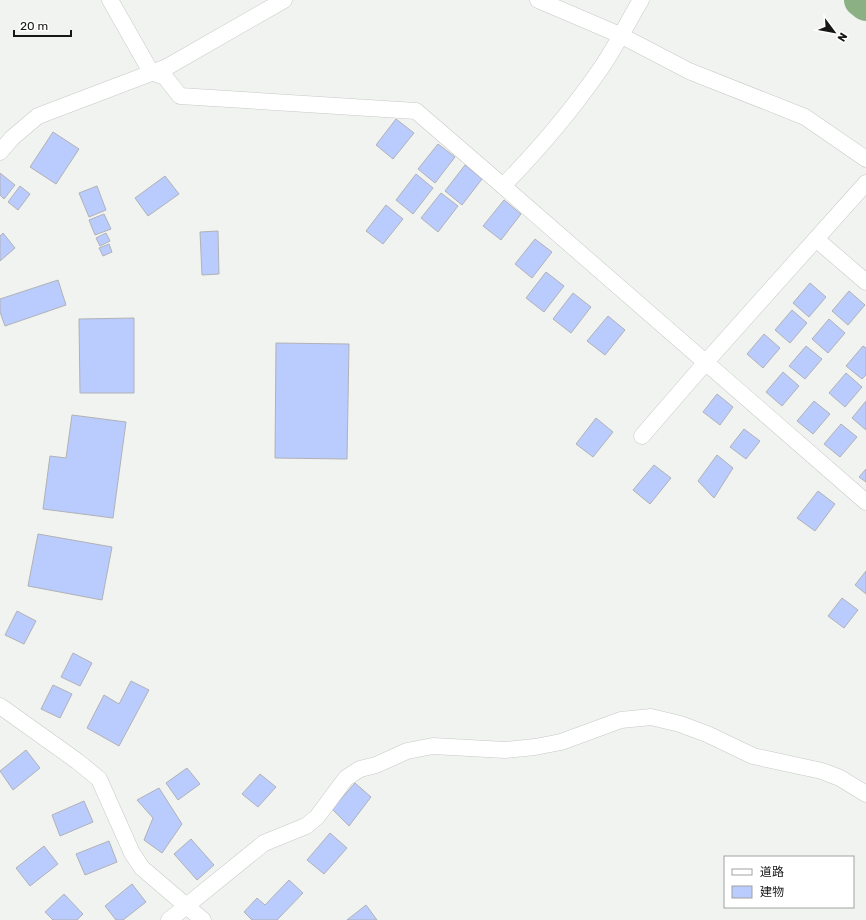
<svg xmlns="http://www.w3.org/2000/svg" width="866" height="920" font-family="Rubik,'Noto Sans JP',sans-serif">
<rect width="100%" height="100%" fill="#f0f3f0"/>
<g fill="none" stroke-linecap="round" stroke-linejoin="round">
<polyline stroke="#8bb084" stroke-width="34" points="861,0 866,4"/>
</g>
<g fill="#bacbfe" stroke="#b1b2b5">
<polygon points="396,119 414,133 393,159 376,145"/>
<polygon points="53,132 79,149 56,184 30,167"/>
<polygon points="438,144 455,157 435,183 418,169"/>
<polygon points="465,165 482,179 462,205 445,191"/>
<polygon points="0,173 15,185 4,199 0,195"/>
<polygon points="416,174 433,188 413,214 396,200"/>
<polygon points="165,176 179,194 148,216 135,198"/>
<polygon points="20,186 30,194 18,210 8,202"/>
<polygon points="97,186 106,210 89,217 79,193"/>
<polygon points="441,193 458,206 438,232 421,218"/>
<polygon points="504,200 521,214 501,240 483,226"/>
<polygon points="386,205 403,219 383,244 366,231"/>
<polygon points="104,214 111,229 95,235 89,220"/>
<polygon points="218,231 219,274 202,275 200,232"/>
<polygon points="3,233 15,248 0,261 0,236"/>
<polygon points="106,233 110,241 100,246 96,238"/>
<polygon points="535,239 552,252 532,278 515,264"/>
<polygon points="109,244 112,252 103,256 99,248"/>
<polygon points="546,272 564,286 544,312 526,298"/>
<polygon points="58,280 66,305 5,326 0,312 0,299"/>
<polygon points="810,283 826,297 809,317 793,303"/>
<polygon points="849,291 865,305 848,325 832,311"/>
<polygon points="573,293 591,307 571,333 553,319"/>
<polygon points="792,310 807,323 790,343 775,330"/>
<polygon points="608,316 625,330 605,355 587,341"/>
<polygon points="134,318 134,393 80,393 79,319"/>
<polygon points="829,319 845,333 828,353 812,339"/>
<polygon points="764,334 780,348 763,368 747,354"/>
<polygon points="276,343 349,344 347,459 275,458"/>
<polygon points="806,346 822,359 805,379 789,366"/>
<polygon points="863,346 866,348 866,375 862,379 846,366"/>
<polygon points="783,372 799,386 782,406 766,392"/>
<polygon points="846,373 862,387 845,407 829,393"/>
<polygon points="717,394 733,407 720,425 703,412"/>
<polygon points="814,401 830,414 813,434 797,421"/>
<polygon points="866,401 866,430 852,418"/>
<polygon points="72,415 126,422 113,518 43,509 50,456 66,458"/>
<polygon points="596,418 613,432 593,457 576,444"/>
<polygon points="841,424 857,437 840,457 824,444"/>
<polygon points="744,429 760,441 746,459 730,447"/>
<polygon points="717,455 733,468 714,498 698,481"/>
<polygon points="654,465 671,478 650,504 633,490"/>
<polygon points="866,469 866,482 859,477"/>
<polygon points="818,491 835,504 815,531 797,518"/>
<polygon points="38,534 112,547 102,600 28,586"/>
<polygon points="866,571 866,594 855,585"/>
<polygon points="842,598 858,610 844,628 828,616"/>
<polygon points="17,611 36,621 24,644 5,635"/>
<polygon points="73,653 92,663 80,686 61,677"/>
<polygon points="131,681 149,690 119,746 87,728 104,695 119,704"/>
<polygon points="53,685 72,694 60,718 41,709"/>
<polygon points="26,750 40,768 13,790 0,771"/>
<polygon points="187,768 200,784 178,800 166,783"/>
<polygon points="260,774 276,787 258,807 242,794"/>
<polygon points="355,783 371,797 349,826 332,809"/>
<polygon points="159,788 182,824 162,853 144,840 153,818 137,800"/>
<polygon points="84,801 93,822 60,836 52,815"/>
<polygon points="330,833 347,848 324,874 307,860"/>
<polygon points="191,839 214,865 197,880 174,854"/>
<polygon points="109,841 117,862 85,875 76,854"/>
<polygon points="44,846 58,864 30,886 16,868"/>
<polygon points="289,880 303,893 277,920 252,920 244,912 257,898 265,905"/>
<polygon points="132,884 146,902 123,920 116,920 105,906"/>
<polygon points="64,894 83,914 77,920 53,920 45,912"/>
<polygon points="366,905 377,920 347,920"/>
</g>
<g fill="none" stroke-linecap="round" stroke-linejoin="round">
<defs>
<g id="street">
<path d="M110 0 151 72 165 77 180 96 416 111 503 186C538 150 570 113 599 71 615 49 627 23 641 0"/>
<polyline points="538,0 620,35 689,71 805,117 866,159"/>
<polyline points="0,152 12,138 38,116 167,67 284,0"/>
<polyline points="503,186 866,502"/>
<polyline points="816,239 866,282"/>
<polyline points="642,436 706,362 866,183"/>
<polyline points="0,706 77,761 99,779 132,853 142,868 203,920"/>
<polyline points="169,920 264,843 306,826 317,817 346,778 360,769 376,765 407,751 433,746 505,750 535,747 561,742 621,720 651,717 680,724 707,734 753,756 822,771 840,778 866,794"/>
</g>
</defs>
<use href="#street" stroke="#c7c9c7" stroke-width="17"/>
<use href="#street" stroke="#fff" stroke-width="16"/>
</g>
<rect x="724" y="856" width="130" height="52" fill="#ffffff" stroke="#a2a2a2"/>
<rect x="732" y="869" width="20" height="6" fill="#ffffff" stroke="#a2a2a2"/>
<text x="760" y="876" font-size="12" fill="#171716">道路</text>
<rect x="732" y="886" width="20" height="12" fill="#bacbfe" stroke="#a2a2a2"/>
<text x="760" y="896" font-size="12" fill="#171716">建物</text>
<g transform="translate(834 32) rotate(122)" stroke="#ffffff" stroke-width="3" paint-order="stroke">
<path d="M0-3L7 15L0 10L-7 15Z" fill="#171716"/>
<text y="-6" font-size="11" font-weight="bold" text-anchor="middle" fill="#171716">N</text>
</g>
<path d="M14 30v6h57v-6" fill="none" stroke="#171716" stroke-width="2"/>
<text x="20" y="30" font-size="12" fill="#171716" stroke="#ffffff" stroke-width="3" paint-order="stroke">20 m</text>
</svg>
